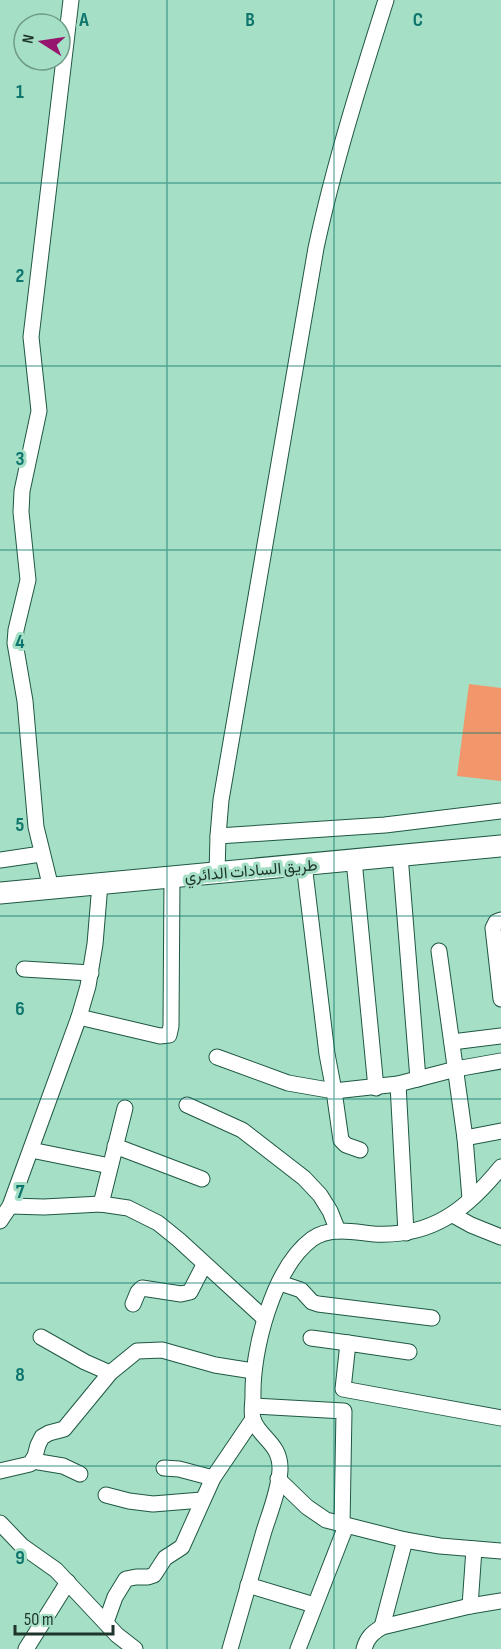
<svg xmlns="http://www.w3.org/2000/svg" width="501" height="1649" font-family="'Sofia Sans Condensed',Vazirmatn,sans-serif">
<rect width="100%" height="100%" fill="#a5dfc5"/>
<polygon fill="#f2966b" points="469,684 501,688 501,781 457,776"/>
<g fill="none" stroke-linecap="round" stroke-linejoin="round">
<defs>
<g id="street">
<polyline points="218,836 385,825 501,811"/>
<polyline points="400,855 418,1079"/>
<polyline points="0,860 41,854"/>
<polyline points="354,860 376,1088"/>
<polyline points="304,864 327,1054 334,1091 398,1084 456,1069 501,1061"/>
<path d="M217 873 218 836 221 800 316 248C334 164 360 82 386 0"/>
<polyline points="51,888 36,827 25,701 15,643 16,630 28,580 21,512 22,491 39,411 31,337 71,0"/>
<polyline points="501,920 496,922 493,928 501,999"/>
<polyline points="439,951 465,1138 470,1199"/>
<polyline points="24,969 91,973"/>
<polyline points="79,1017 160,1036 169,1035 171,1026 172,877"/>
<polyline points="452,1042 501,1036"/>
<polyline points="217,1057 288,1083 334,1091 341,1140 346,1145 360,1150"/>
<polyline points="398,1084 406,1233"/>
<polyline points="187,1105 242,1130 304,1178 320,1195 330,1211 338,1231"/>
<polyline points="465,1138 501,1131"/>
<polyline points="115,1146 202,1179"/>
<polyline points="31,1150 110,1166"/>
<polyline points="101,1204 125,1108"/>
<polyline points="10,1206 44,1207 101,1204 128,1208 158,1223 179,1240 264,1318"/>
<polyline points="453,1215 471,1225 501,1237"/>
<polyline points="0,1221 10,1206 79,1017 88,986 95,944 100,884"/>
<polyline points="280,1283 301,1290 312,1302 318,1304 432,1318"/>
<polyline points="133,1304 138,1292 142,1288 181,1294 190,1292 204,1265"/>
<polyline points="41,1337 85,1362 110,1373"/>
<polyline points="311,1338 348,1343"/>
<polyline points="409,1352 348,1343 343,1389 501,1418"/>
<polyline points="253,1406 344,1411 342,1525"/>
<polyline points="33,1461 63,1466 80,1474"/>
<polyline points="164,1468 179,1469 213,1478"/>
<polyline points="0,1471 30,1464 35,1456 38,1445 42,1437 49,1433 64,1429 110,1373 137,1351 162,1350 215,1365 253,1371"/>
<polyline points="278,1479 307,1507 326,1520 405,1540 440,1546 501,1551"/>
<polyline points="106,1495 129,1501 153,1504 202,1500"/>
<polyline points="0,1523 22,1546 56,1570 117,1635 135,1649"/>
<polyline points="248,1585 314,1605"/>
<polyline points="470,1606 474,1549"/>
<polyline points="106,1622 115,1597 126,1579 136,1577 148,1577 154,1575 165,1558 182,1547 213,1478 253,1419"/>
<polyline points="382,1627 405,1540"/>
<polyline points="26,1649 68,1582"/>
<path d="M230 1649C241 1610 253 1570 264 1531 270 1512 279 1490 280 1470 281 1443 259 1438 253 1419 251 1412 253 1403 253 1396 252 1350 273 1268 312 1239 330 1226 354 1232 374 1234 432 1237 466 1210 501 1167"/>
<polyline points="298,1649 346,1526"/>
<path d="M364 1649C367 1638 372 1633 382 1627L470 1606 501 1601"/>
</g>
<polyline id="secondary" points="0,893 501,846"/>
</defs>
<use href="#street" stroke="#1f5843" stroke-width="17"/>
<use href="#secondary" stroke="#1f5843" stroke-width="23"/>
<use href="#street" stroke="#fff" stroke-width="15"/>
<use href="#secondary" stroke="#fff" stroke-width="21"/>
</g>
<path fill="none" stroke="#0f766e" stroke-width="1.5" stroke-opacity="0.55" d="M167 0V1649M334 0V1649M0 183H501M0 366H501M0 550H501M0 733H501M0 916H501M0 1099H501M0 1283H501M0 1466H501"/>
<g text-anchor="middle" stroke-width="6" stroke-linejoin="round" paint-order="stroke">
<g font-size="16" fill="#1e352b" stroke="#a5dfc5">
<text transform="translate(251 870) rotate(-5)" y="6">طريق السادات الدائري</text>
</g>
</g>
<g font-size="20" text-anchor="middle" font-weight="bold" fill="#0f766e" stroke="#a5dfc5" stroke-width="6" stroke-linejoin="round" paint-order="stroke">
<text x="84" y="26">A</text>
<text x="250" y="26">B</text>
<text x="418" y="26">C</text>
<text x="20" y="98">1</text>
<text x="20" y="282">2</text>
<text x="20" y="465">3</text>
<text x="20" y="648">4</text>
<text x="20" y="831">5</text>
<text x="20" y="1015">6</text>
<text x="20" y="1198">7</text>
<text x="20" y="1381">8</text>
<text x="20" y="1564">9</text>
</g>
<g transform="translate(42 42) rotate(282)"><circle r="28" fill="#a5dfc5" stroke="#6f9b87" stroke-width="1.5"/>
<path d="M0-4.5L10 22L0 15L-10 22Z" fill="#97166d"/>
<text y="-9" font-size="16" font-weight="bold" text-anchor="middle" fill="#1e352b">N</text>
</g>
<path d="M15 1625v9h98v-9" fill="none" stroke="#1e352b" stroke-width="3"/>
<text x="24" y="1625" font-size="18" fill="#1e352b" stroke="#a5dfc5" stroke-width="4.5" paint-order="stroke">50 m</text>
</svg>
